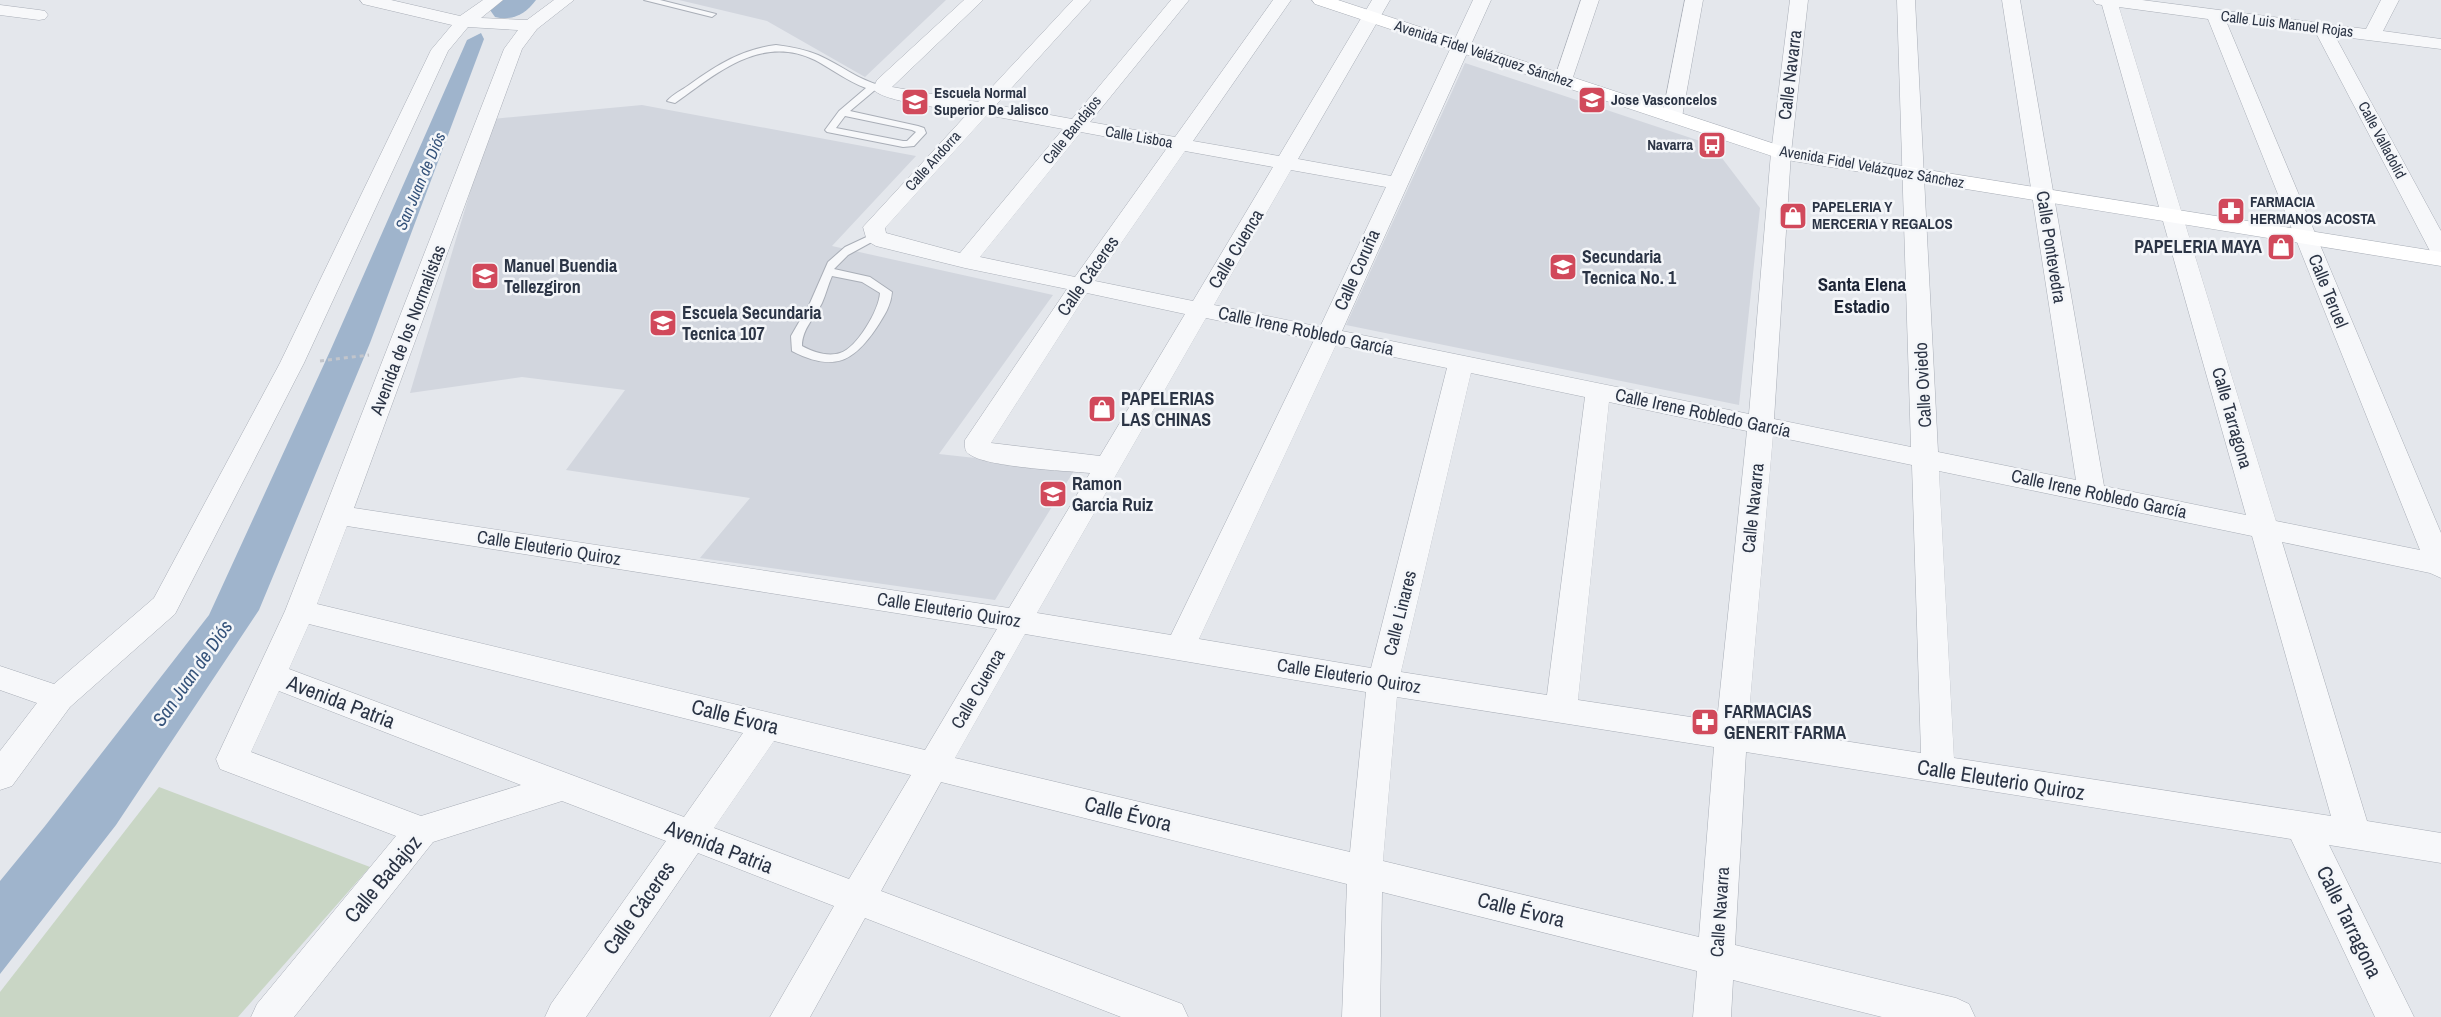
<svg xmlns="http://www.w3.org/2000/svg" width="2441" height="1017" font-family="'Archivo Narrow',sans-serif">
<rect width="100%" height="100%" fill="#e4e7ec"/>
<g fill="#d2d6de">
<polygon points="679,0 946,0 865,77 767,21"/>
<polygon points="1465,63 1712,145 1760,208 1739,405 1346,325"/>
<polygon points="642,105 916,156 832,246 1053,295 939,454 1075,469 995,600 700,558 750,498 566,470 625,390 522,377 410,393 492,119"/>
</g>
<polygon fill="#c9d6c5" points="159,787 370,867 238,1017 0,1017 0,992"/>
<polygon fill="#9fb4cc" points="481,33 484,39 370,343 259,610 116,825 0,974 0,881 45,826 209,615 331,349 467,40"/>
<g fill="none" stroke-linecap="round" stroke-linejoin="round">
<path fill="#9fb4cc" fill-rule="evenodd" d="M500 0H536C525 15 512 21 495 17L490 10Z"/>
<defs>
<g id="lane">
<polygon points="644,0 660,0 716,14 712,17"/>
<path d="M776 45C791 47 804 49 818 55 841 65 858 80 882 86V90H875L850 111 918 126 924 128 926 133 914 146 903 147 827 132 825 130 839 111 866 88C847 81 832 69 815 60 761 34 717 73 675 103L667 101C673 94 682 90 689 85 717 65 742 49 776 45ZM845 116 912 130 916 132 907 141H903L836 128Z"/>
<path d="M875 233 880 236 879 238 848 255 834 269 870 277 892 292C891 306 884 316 877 327 853 363 833 372 792 351L791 336 810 303 828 262 845 247ZM832 276 862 282 880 293C879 310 857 348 840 353 828 357 813 352 802 346 802 329 815 317 822 303 826 294 828 285 832 276Z"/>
</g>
<g id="street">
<path d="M360 0H391L460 16 483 0H503L481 18 527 20 554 0H574L537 29 522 49 354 508 1009 608 1090 473C1066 471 985 467 969 454 964 451 965 445 965 440L1067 289 965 268 876 246 867 241 863 227 969 112C950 109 882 102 873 89L877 80 964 0H983L892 87 978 102 1073 0H1091L996 105 1072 119 1171 0H1189L1090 122 1175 137 1273 0H1291L1193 141 1279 156 1372 0H1390L1298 159 1391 176 1473 0H1491L1342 331 1749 414 1771 153 1790 0H1808L1791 153 1774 419 1911 447 1897 0H1915L1938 452 2076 480 2002 0H2020L2104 486 2246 515 2102 5 2096 4 2093 0H2142L2366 29 2381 0H2399L2383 31 2441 39V49L2335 36 2441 231V258L2433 256 2430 251 2316 33 2226 21 2441 533V578L2430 573 2282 542 2367 821 2441 833V863L2329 845 2414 1017H2375L2291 839 1746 752 1735 945 1956 998 1969 1004 1975 1017H1882L1733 980 1731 1017H1693L1697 971 1382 892 1380 1017H1342L1347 884 941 782 881 891 1182 1004 1188 1017H1121L865 918 810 1017H770L834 906 698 853 586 1017H545L551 1004 666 841 562 801 433 842 294 1017H251L257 1004 396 836 220 769 216 759 285 611 504 49 518 30 468 27 448 51 304 363 175 614 70 707 12 786 0 790V751L37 703 0 690V666L54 684 154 598 280 363 431 50 452 25 363 4ZM2119 7 2208 19 2420 550 2276 521ZM987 115 1063 129 960 253 886 233 885 228ZM1081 132 1167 148 1075 277 980 257ZM1185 151 1273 167 1193 301 1095 281ZM1291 170 1386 187 1320 327 1214 305ZM1087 293 1185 314 1100 456 991 443ZM1206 318 1314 340 1171 635 1037 613ZM1336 345 1447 368 1371 668 1199 639ZM1471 373 1585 397 1547 695 1401 672ZM1609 402 1747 431 1717 721 1578 700ZM1773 436 1912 465 1921 753 1748 726ZM1939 471 2252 536 2331 816 1954 758ZM347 526 997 629 925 750 317 604ZM309 624 743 733 684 817 289 669ZM1025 634 1366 692 1350 852 955 758ZM279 691 521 785 421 816 251 752ZM1397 697 1714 747 1699 937 1383 861ZM774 741 911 775 849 879 714 828Z"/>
<polygon points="1581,0 1599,0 1572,80 1570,84 1556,84 1554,80"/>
<polygon points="1685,0 1703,0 1682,117 1679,121 1665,121 1662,117"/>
<polygon points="0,5 39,10 45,11 48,15 45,19 39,20 0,15"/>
</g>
<polygon id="secondary" points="1312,0 1338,0 1784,147 2441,252 2441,266 1781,159 1315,4"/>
</defs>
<use href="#lane" stroke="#a9aeb7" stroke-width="2"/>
<use href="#street" stroke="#a9aeb7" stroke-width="1"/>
<use href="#secondary" stroke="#a9aeb7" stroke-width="1"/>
<polyline stroke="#c2c5cb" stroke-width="3" stroke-dasharray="4 4" stroke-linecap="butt" points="320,361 369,355"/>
<use href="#lane" fill="#f7f8fa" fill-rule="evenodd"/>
<use href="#street" fill="#f7f8fa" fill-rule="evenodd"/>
<use href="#secondary" fill="#fff" fill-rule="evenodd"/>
</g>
<defs>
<symbol id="school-square" viewBox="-11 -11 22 22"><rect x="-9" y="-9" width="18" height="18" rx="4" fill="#d1495b" stroke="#f4f6f9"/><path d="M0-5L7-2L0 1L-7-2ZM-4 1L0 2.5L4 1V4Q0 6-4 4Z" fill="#fff"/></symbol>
<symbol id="university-square" viewBox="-11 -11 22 22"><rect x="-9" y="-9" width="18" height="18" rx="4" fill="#d1495b" stroke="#f4f6f9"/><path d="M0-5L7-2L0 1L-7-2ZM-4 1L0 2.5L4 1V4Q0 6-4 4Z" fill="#fff"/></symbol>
<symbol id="bus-square" viewBox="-11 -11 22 22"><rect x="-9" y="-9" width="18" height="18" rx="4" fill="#d1495b" stroke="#f4f6f9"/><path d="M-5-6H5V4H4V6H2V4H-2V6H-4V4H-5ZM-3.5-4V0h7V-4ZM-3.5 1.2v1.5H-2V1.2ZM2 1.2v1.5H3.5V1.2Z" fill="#fff"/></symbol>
<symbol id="pharmacy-square" viewBox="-11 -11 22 22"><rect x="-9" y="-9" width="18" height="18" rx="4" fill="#d1495b" stroke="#f4f6f9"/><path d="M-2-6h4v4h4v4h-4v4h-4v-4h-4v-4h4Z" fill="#fff"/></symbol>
<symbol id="shop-square" viewBox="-11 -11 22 22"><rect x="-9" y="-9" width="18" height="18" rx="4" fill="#d1495b" stroke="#f4f6f9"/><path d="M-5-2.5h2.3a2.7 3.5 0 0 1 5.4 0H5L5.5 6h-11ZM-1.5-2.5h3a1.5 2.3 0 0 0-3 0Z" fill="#fff"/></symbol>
</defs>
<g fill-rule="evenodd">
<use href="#school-square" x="1576" y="84" width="32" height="32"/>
<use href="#university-square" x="899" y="86" width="32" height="32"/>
<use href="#bus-square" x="1696" y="129" width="32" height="32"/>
<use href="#pharmacy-square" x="2215" y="195" width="32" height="32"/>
<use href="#shop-square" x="1777" y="200" width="32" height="32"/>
<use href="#shop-square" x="2265" y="231" width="32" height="32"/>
<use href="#school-square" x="1547" y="251" width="32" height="32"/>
<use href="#school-square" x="469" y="260" width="32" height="32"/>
<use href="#school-square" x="647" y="307" width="32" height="32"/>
<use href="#shop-square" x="1086" y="393" width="32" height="32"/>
<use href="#school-square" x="1037" y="478" width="32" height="32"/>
<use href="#pharmacy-square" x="1689" y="706" width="32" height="32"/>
</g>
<g text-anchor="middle" stroke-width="5" stroke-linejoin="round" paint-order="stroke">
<g font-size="15" fill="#2b3445" stroke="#f4f6f9">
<text transform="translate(2287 24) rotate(7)" y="5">Calle Luis Manuel Rojas</text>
<text transform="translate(1484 54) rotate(18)" y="5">Avenida Fidel Velázquez Sánchez</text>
<text transform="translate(1072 130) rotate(-51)" y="5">Calle Bandajos</text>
<text transform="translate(1139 137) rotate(10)" y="5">Calle Lisboa</text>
<text transform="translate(2382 140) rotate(62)" y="5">Calle Valladolid</text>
<text transform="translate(933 161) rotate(-48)" y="5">Calle Andorra</text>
<text transform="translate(1872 167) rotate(10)" y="5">Avenida Fidel Velázquez Sánchez</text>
</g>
<g font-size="15" font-weight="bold" fill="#2b3445" stroke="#f4f6f9" text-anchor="start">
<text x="934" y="98">Escuela Normal<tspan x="934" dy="17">Superior De Jalisco</tspan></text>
<text x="1611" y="105">Jose Vasconcelos</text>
<text x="1693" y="150" text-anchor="end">Navarra</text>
<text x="2250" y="207">FARMACIA<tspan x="2250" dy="17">HERMANOS ACOSTA</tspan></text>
<text x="1812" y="212">PAPELERIA Y<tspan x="1812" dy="17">MERCERIA Y REGALOS</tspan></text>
</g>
<g font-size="16" font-style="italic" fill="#34527a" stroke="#f4f6f9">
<text transform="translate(420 181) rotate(-67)" y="6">San Juan de Diós</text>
</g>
<g font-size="18" fill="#2b3445" stroke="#f4f6f9">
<text transform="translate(1790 75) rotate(-83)" y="6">Calle Navarra</text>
<text transform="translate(2051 247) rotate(81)" y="6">Calle Pontevedra</text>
<text transform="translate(1236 249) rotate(-59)" y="6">Calle Cuenca</text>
<text transform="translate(1357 270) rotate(-66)" y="6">Calle Coruña</text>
<text transform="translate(1088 276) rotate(-55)" y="6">Calle Cáceres</text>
<text transform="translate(2328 291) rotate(68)" y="6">Calle Teruel</text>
<text transform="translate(408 330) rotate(-69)" y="6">Avenida de los Normalistas</text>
<text transform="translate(1306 331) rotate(12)" y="6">Calle Irene Robledo García</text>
<text transform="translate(1923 385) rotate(-93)" y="6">Calle Oviedo</text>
<text transform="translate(1703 413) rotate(12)" y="6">Calle Irene Robledo García</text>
<text transform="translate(2232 418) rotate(74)" y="6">Calle Tarragona</text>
<text transform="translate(2099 494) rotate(12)" y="6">Calle Irene Robledo García</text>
<text transform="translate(1753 508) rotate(-84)" y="6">Calle Navarra</text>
<text transform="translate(549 548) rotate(9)" y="6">Calle Eleuterio Quiroz</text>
<text transform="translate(949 610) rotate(9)" y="6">Calle Eleuterio Quiroz</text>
<text transform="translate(1400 613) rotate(-76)" y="6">Calle Linares</text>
<text transform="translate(1349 676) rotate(9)" y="6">Calle Eleuterio Quiroz</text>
<text transform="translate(978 689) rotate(-60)" y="6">Calle Cuenca</text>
<text transform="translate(1720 912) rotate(-86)" y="6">Calle Navarra</text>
</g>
<g font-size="18" font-weight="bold" fill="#2b3445" stroke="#f4f6f9" text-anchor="start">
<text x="2262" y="253" text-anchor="end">PAPELERIA MAYA</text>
<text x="1582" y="263">Secundaria<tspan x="1582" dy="21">Tecnica No. 1</tspan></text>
<text x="504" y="272">Manuel Buendia<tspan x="504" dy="21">Tellezgiron</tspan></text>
<text x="682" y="319">Escuela Secundaria<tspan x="682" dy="21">Tecnica 107</tspan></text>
<text x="1121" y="405">PAPELERIAS<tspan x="1121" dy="21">LAS CHINAS</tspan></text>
<text x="1072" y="490">Ramon<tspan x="1072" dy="21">Garcia Ruiz</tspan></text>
<text x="1724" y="718">FARMACIAS<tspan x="1724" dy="21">GENERIT FARMA</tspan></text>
</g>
<g font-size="19" font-weight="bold" fill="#1d2536" stroke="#f4f6f9">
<text x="1862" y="291">Santa Elena<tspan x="1862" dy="22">Estadio</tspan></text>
</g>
<g font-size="19" font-style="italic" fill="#34527a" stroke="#f4f6f9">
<text transform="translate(192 673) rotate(-55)" y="7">San Juan de Diós</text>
</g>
<g font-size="21" fill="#2b3445" stroke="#f4f6f9">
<text transform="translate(341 702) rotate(21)" y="7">Avenida Patria</text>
<text transform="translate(735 717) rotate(14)" y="7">Calle Évora</text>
<text transform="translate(2001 780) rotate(9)" y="7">Calle Eleuterio Quiroz</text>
<text transform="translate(1128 814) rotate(14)" y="7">Calle Évora</text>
<text transform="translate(719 847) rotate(21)" y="7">Avenida Patria</text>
<text transform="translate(383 879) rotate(-50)" y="7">Calle Badajoz</text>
<text transform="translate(639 908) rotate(-55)" y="7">Calle Cáceres</text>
<text transform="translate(1521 910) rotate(14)" y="7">Calle Évora</text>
<text transform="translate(2349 922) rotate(64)" y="7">Calle Tarragona</text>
</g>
</g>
</svg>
